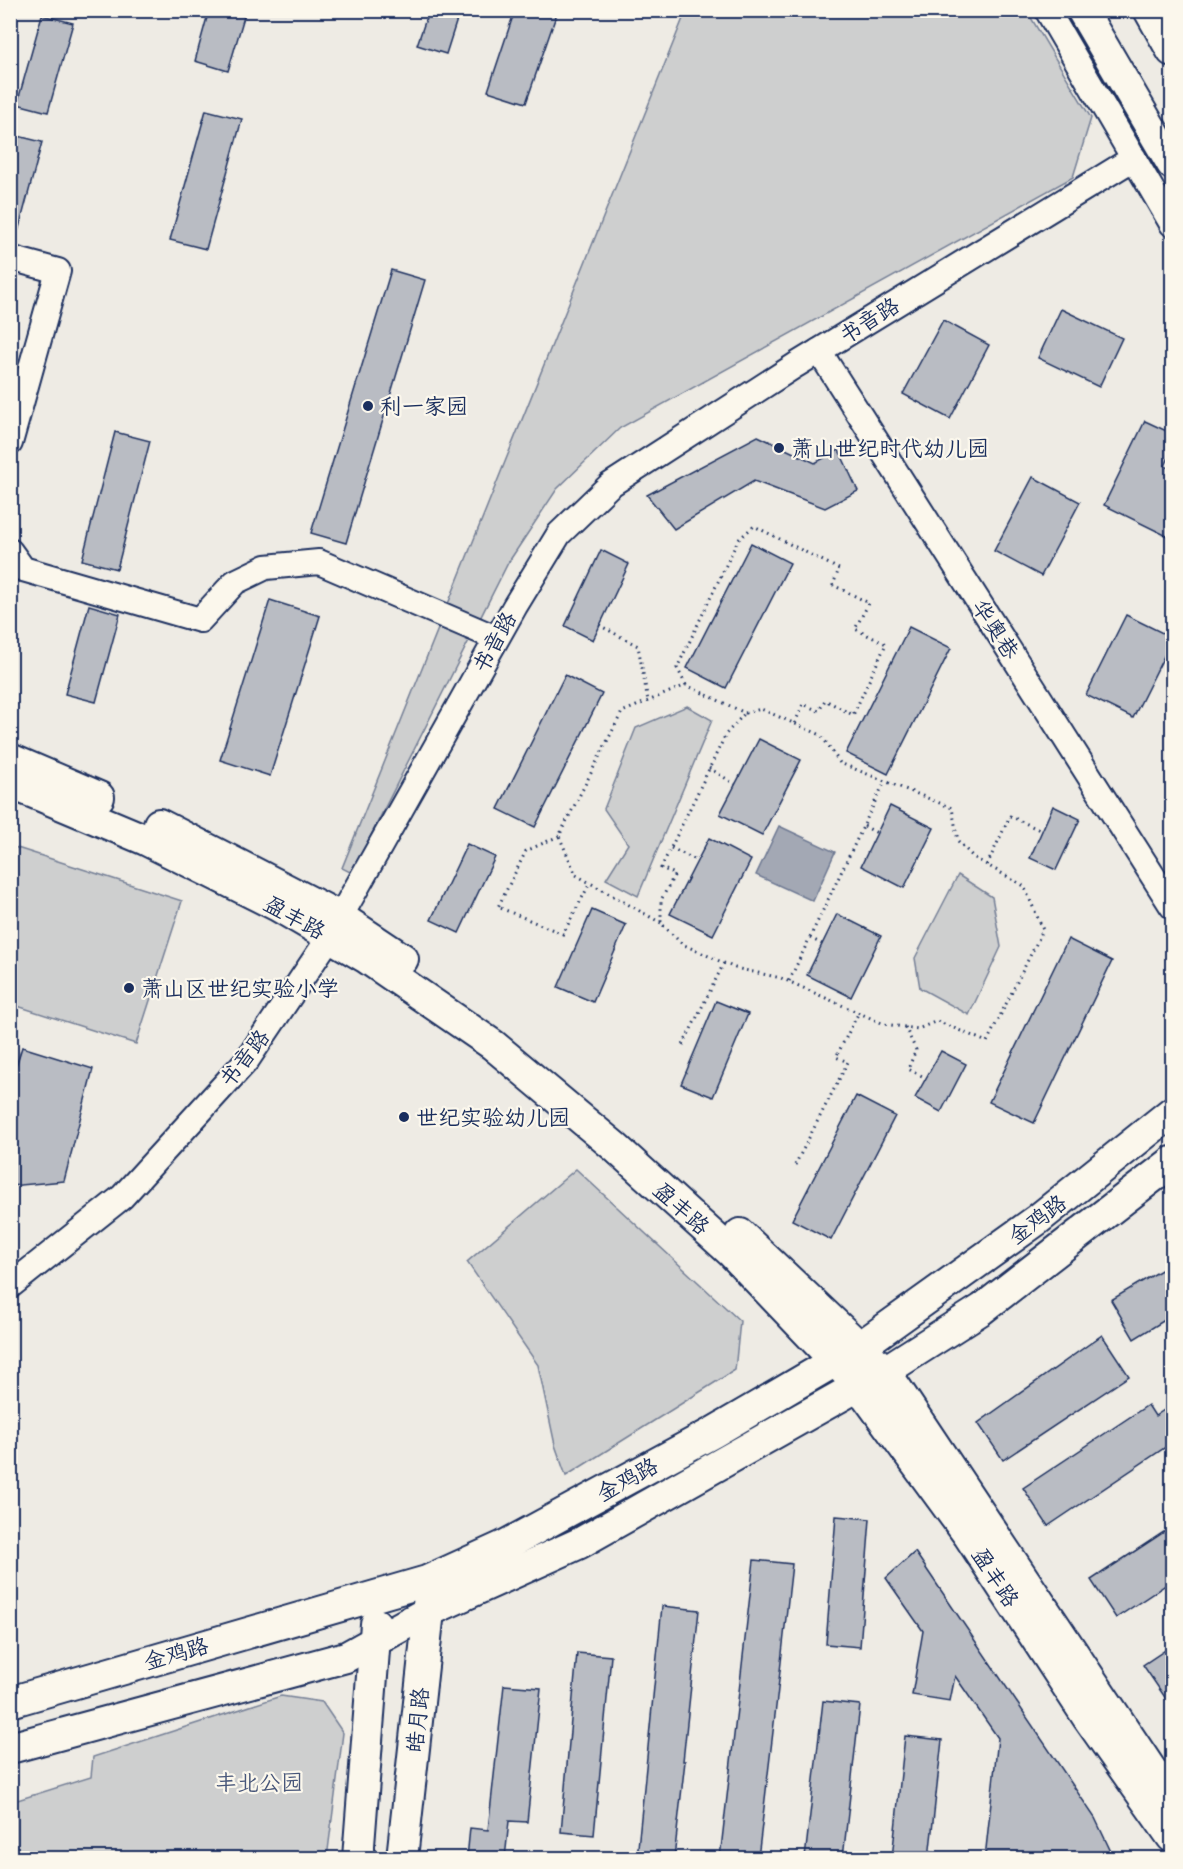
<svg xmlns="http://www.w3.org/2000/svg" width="1183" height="1869" font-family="Mynerve,'LXGW WenKai TC',sans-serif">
<rect width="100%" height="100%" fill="#eeebe4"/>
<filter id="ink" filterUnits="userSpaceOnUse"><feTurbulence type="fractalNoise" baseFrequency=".0167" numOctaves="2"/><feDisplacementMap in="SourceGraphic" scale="12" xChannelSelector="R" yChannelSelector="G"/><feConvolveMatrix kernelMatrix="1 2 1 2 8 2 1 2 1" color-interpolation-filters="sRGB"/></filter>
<g filter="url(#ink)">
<g fill="#cecfcf" stroke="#747f96" stroke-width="1.5">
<polygon points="686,11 1027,11 1091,118 1073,177 620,428 557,489 508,563 352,873 342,868"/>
<polygon points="687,706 712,720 638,896 606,879 628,844 604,809 636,728"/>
<polygon points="11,846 182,901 136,1044 11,1004"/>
<polygon points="958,875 992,897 1001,947 969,1015 920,988 915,958"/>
<polygon points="576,1169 740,1321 735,1370 566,1476 555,1445 538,1365 467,1262"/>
<polygon points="281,1696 322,1702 343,1733 327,1858 11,1858 11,1802 91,1777 93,1757"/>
</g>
<polygon fill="#a3a8b4" stroke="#6d7892" stroke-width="1.5" points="779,826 835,852 813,901 756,875"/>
<g fill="#b9bcc3" stroke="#1b2f5e" stroke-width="1.5">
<polygon points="209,10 246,10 228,71 195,61"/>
<polygon points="429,10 460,10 446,54 417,45"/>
<polygon points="515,10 558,10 526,103 488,91"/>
<polygon points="42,15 73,23 48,112 17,104"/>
<polygon points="206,110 242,119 206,249 170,240"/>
<polygon points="10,134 42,142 15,243 10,243"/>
<polygon points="391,270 425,280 346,543 311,533"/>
<polygon points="1061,309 1122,338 1099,387 1038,358"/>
<polygon points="943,320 989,345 950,419 903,394"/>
<polygon points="1145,421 1173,434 1173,449 1165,466 1173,470 1173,539 1104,505"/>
<polygon points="115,432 150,441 117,569 82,560"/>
<polygon points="758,436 815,463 839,450 858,491 825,508 754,481 674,529 647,495"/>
<polygon points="1033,477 1080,502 1041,576 994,551"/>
<polygon points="751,543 790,563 726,688 687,668"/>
<polygon points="601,550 629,564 593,640 565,626"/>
<polygon points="270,600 320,616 270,776 220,760"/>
<polygon points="89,605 120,614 96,702 65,694"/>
<polygon points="1126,615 1173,638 1133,718 1086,695"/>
<polygon points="909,627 951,648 888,774 846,753"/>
<polygon points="565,675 602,694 535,827 498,809"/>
<polygon points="759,739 801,760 762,835 720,814"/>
<polygon points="890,806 934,828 904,888 861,866"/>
<polygon points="1053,806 1080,819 1056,870 1030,858"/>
<polygon points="709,838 751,860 713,935 670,914"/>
<polygon points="467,844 495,857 459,933 431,920"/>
<polygon points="592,910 626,925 593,1002 558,987"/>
<polygon points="837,914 881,936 851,997 807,975"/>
<polygon points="1068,939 1112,961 1034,1123 989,1102"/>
<polygon points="716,1001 748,1014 713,1097 681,1084"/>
<polygon points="22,1047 93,1069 64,1181 10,1186 10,1085"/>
<polygon points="941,1051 966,1064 941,1112 915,1098"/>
<polygon points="856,1096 895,1116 831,1240 792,1220"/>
<polygon points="1173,1263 1173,1315 1134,1339 1111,1300"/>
<polygon points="1102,1335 1129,1376 1003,1460 978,1423"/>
<polygon points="1148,1405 1155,1416 1167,1408 1173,1416 1173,1442 1048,1526 1023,1488"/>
<polygon points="836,1516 870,1519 860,1647 826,1644"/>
<polygon points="1173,1526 1173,1580 1116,1618 1091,1580"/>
<polygon points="915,1552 1095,1818 1114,1858 985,1858 998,1738 955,1676 950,1701 912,1695 923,1631 886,1578"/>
<polygon points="754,1560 792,1564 777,1698 758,1858 720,1858"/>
<polygon points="662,1606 699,1610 683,1761 685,1761 674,1858 637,1858"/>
<polygon points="1173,1645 1173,1709 1143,1665"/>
<polygon points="577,1653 611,1656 594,1835 561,1832"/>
<polygon points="504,1685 541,1688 527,1822 509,1821 505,1858 467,1858 470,1828 488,1830"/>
<polygon points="823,1701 860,1705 843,1858 805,1858"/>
<polygon points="905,1736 942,1740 929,1858 892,1858"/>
</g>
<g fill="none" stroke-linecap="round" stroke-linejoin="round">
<defs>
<g id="minor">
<polyline points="1047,10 1172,224"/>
<polyline points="10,258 58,271 10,443"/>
<polyline points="819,351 1172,906"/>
<polyline points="10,551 23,569 200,620 235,582 266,567 319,562 496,638"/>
<polyline points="10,1286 122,1197 247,1060 325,944 515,606 559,534 610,485 796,365 1134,158"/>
</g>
<g id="major">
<polyline points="1082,10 1172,164"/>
<polyline points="1149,10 1172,51"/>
<polyline points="10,759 99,797"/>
<polyline points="10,783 146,840 278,906 365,957 493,1045 615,1147 732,1253 859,1386 969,1536 1088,1718 1172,1837"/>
<polyline points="159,824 340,917 403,959"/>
<polyline points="740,1234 885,1371 1172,1801"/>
<polyline points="10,1702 427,1581 504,1546 714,1432 861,1346 1037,1220 1172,1112"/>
<polyline points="10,1748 346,1657 429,1611 580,1543 885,1371 982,1309 1172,1162"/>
<polyline points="358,1858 376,1624"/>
<polyline points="402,1858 429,1611 428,1596"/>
</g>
</defs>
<use href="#minor" stroke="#1b2f5e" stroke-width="28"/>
<use href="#major" stroke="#1b2f5e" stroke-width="34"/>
<g stroke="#1b2f5e" stroke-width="3" stroke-dasharray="1.5 4.5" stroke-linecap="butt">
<polyline points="599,625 638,646 648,701"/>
<polyline points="686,685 677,668 738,540 754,526 839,569 833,585 869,603 855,629 886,644 853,715 825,700 819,711 803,704 795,723"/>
<polyline points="709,768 735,784"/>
<polyline points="864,826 877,833"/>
<polyline points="559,836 526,851 498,907 563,934 590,883"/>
<polyline points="671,848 698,861"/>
<polyline points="987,865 1010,816 1042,831"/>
<polyline points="661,923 576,875 559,836 622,712 686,685 745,713 761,709 821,735 840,763 952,808 958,841 973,857 1024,886 1043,930 987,1042 937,1021 918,1029 884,1024 781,978 735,968 682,944 661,923 661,900 675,874 661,868 726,734 745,713"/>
<polyline points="810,938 822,944"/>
<polyline points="789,981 885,781"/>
<polyline points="905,1027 916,1050 908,1069 926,1078"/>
<polyline points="683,1045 724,963"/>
<polyline points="795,1165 848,1062 836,1057 859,1012"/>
</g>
<use href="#minor" stroke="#fbf7ec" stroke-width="24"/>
<use href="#major" stroke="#fbf7ec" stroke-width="30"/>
</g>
</g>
<g fill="#1b2f5e" stroke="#fbf7ec" stroke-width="2">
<circle cx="368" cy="406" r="6"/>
<circle cx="779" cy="448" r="6"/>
<circle cx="129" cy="988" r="6"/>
<circle cx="404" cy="1117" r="6"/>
</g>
<g text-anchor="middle" stroke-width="4.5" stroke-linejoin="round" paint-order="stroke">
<g font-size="22" fill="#1b2f5e" stroke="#fbf7ec">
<text transform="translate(869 320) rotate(-32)" y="8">书音路</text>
<text transform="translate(996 629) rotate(57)" y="8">华奥巷</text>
<text transform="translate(494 642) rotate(-61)" y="8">书音路</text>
<text transform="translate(295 917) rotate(29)" y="8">盈丰路</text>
<text transform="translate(244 1058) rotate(-52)" y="8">书音路</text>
<text transform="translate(682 1208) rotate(42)" y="8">盈丰路</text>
<text transform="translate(1037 1219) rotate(-37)" y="8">金鸡路</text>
<text transform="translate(627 1479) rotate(-29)" y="8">金鸡路</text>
<text transform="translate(996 1577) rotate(57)" y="8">盈丰路</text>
<text transform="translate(176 1653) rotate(-16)" y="8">金鸡路</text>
<text transform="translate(417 1720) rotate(-84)" y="8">皓月路</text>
</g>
<g font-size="22" fill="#1b2f5e" stroke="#fbf7ec" text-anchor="start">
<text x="380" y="414">利一家园</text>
<text x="791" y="456">萧山世纪时代幼儿园</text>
<text x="141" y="996">萧山区世纪实验小学</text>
<text x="416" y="1125">世纪实验幼儿园</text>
</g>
<g font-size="22" fill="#48577a" stroke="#fbf7ec">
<text x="259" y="1790">丰北公园</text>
</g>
</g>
<rect width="1183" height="1869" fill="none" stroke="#fbf7ec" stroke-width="36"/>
<rect x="18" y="18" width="1147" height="1833" fill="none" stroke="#1b2f5e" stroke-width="2" filter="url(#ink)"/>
</svg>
